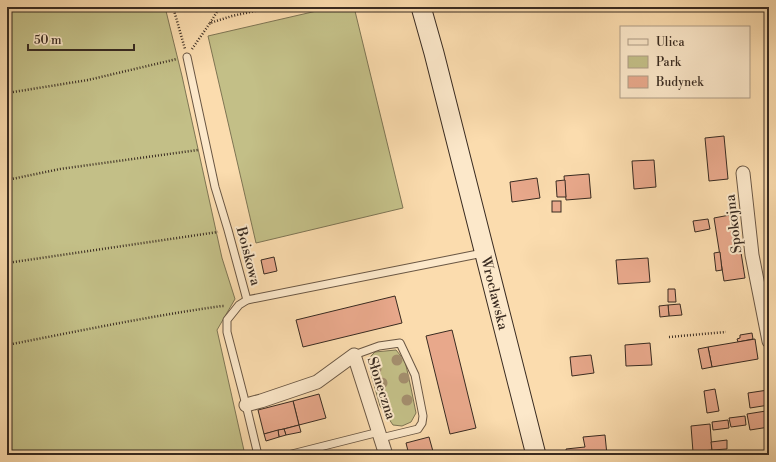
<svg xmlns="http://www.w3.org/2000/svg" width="776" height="462" font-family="'Libre Bodoni',serif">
<rect width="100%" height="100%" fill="#fbdcae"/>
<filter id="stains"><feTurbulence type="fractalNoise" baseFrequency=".005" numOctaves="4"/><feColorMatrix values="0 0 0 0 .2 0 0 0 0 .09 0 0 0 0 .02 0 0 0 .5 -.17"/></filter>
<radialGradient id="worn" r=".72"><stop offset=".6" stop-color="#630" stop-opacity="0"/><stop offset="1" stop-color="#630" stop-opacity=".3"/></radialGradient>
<g fill="#c3bf87" stroke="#7e7554">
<polygon points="7,7 165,7 182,76 222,258 235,299 217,330 245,455 7,455"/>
<polygon points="334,7 354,7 403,208 256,243 208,36"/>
<polygon points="396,350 405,361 411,388 416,413 411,422 402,426 393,425 380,406 367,360 375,352"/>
</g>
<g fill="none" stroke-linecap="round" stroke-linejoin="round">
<polyline stroke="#7a807b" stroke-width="4" points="768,7 769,12"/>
</g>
<g fill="#e8a88b" stroke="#392b21">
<polygon points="724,136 728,179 709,181 705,138"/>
<polygon points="654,160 656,187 634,189 632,161"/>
<polygon points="589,174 591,198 566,200 564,176"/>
<polygon points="537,178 540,198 512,202 510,182"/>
<polygon points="565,180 566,197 557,197 556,181"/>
<rect x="552" y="201" width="9" height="11"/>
<polygon points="735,214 745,278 724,281 714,218"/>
<polygon points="708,219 710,229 695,232 693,221"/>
<polygon points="720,252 722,270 716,271 714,253"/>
<polygon points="274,257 277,271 264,274 261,260"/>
<polygon points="648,258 650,282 618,284 616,260"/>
<polygon points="668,289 675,289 676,302 668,302"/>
<polygon points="395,296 402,323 303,347 296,320"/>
<polygon points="680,304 682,315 669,316 668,305"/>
<polygon points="668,305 669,316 660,317 659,306"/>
<polygon points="452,330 476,428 450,434 426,336"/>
<polygon points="752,333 753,339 738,342 737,339 740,338 740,335"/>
<polygon points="755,339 758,359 712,367 708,347"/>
<polygon points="650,343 652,365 626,366 625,345"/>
<polygon points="708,347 712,367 702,369 698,349"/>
<polygon points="591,355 594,373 572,376 570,357"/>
<polygon points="715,389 719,411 707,413 704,391"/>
<polygon points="768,390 769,405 750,408 748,393"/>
<polygon points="319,394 326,418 299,425 293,401"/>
<polygon points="293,401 299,425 264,434 258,410"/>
<polygon points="766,411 769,427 750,430 747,414"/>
<polygon points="745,416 746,425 731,427 729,418"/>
<polygon points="728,420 729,428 713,430 712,422"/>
<polygon points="710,424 712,450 693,452 691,426"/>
<polygon points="299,425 301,432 286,435 284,429"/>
<polygon points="284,429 286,435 279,437 278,430"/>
<polygon points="278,430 279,437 266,441 264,434"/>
<polygon points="605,435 607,455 567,455 566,449 585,447 583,437"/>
<polygon points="429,437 434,455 409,455 406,443"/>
<polygon points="727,440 727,449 712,450 711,442"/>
</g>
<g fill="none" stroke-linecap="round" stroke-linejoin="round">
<defs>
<g id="service">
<polyline points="187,57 215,187 228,230 247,300"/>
<polyline points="354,355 379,346 400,343 415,375 423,416 422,423 418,429 381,438"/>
<polyline points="258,455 246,405 227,332 227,320 239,305 247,300 483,253"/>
<polyline points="288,455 379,432"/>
</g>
<g id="minor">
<polyline points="743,173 752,255 769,341"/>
<polyline points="246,405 261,401 317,382 354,355 386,455"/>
</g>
<polyline id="secondary" points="421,7 434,53 536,455"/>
</defs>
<use href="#service" stroke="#6a5744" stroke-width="9"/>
<use href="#minor" stroke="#6a5744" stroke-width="15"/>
<use href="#secondary" stroke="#392b21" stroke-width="21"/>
<g stroke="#392b21" stroke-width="2.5" stroke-dasharray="1 2" stroke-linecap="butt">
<polyline points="173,7 185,49"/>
<polyline points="210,23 220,7"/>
<polyline points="192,49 210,23 232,16 273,7"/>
<polyline points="7,93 88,80 177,59"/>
<polyline points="7,180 60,169 198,150"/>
<polyline points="7,263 218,232"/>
<polyline points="669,337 726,332"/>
<path d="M7 345C79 331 150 316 222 306H225"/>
</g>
<use href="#service" stroke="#fce8ca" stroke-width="7"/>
<use href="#minor" stroke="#fce8ca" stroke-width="13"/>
<use href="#secondary" stroke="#fce8ca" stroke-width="19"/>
</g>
<g fill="#a48f6e">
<circle cx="397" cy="360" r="5.5"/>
<circle cx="376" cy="369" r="5.5"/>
<circle cx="404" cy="378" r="5.5"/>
<circle cx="382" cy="383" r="5.5"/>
<circle cx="407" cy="400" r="5.5"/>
</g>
<g text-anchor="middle" stroke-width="4" stroke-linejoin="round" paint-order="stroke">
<g font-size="14" fill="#392b21" stroke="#fce8ca">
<text transform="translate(733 224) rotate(-97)" y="5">Spokojna</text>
<text transform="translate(249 256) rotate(75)" y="5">Boiskowa</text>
<text transform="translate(495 293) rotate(76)" y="5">Wrocławska</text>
<text transform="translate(382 388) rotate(72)" y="5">Słoneczna</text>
</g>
</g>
<rect width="776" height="462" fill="none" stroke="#fbdcae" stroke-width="24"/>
<rect x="8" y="8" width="760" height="446" fill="none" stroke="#392b21" stroke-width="2"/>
<rect x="12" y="12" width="752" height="438" fill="none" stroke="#392b21"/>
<rect x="620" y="26" width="130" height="72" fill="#fce8ca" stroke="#ae9c86"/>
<rect x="628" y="39" width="20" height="6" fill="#fce8ca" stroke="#ae9c86"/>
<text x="656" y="46" font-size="12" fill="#392b21">Ulica</text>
<rect x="628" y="56" width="20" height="12" fill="#c3bf87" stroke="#ae9c86"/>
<text x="656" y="66" font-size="12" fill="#392b21">Park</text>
<rect x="628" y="76" width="20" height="12" fill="#e8a88b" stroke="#ae9c86"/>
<text x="656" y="86" font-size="12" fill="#392b21">Budynek</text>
<path d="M28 44v6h106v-6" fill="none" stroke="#392b21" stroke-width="2"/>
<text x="34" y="44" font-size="12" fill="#392b21" stroke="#fce8ca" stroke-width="3" paint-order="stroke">50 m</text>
<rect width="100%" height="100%" filter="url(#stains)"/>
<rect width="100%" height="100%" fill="url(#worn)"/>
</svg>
